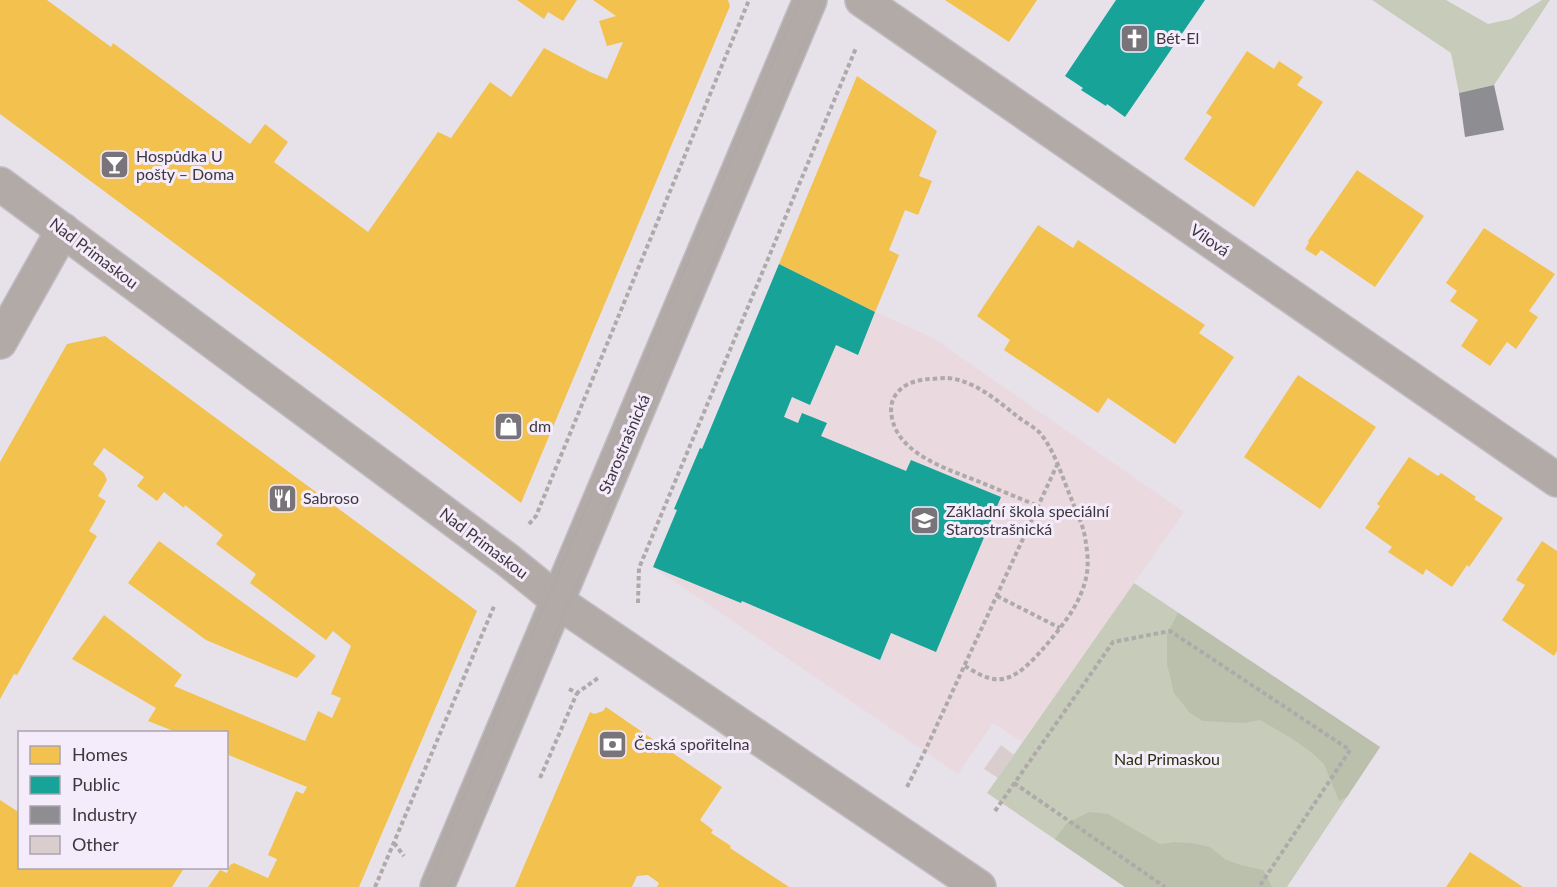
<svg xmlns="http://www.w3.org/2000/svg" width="1557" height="887" font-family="Lato,sans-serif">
<rect width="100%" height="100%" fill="#e7e2ea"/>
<polygon fill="#ead9de" points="779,264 875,312 933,338 1184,512 1022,742 993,723 958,774 653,567 677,510 674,509 700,448 702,449"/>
<g fill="#c7ccba">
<polygon points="1372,0 1446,0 1488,24 1511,19 1542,0 1550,0 1494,85 1459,93 1451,53"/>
<polygon points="1134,583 1380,747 1287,887 1125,887 987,793"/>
</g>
<g fill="#bac0ab">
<polygon points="1178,613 1380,747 1347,797 1339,801 1324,764 1311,752 1291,738 1260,720 1244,723 1203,721 1190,713 1174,693 1167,664 1167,634"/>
<polygon points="1089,812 1108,814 1160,844 1175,842 1191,843 1210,847 1226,860 1241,865 1263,870 1272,887 1125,887 1055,839 1067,823"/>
</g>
<g fill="#f2c14e">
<polygon points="0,0 47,0 111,47 113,43 250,144 265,124 288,142 274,162 368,232 438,132 451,138 490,82 511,97 544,48 590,72 607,79 623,42 607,46 599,21 616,16 593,0 728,0 730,6 521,503 382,397 0,114"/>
<polygon points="517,0 577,0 563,21 548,12 544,19"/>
<polygon points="945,0 1037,0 1009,42"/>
<polygon points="1247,51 1274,69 1279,61 1303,77 1297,85 1323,102 1254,207 1184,159 1212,117 1206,113"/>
<polygon points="857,76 937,131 919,176 932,181 918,215 905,210 889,250 899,255 875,312 779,264"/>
<polygon points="1357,170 1424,216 1375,287 1321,250 1316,256 1305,249 1309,242 1308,241"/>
<polygon points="1038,225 1073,248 1078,240 1205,325 1199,333 1234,357 1175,444 1108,398 1098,413 1004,350 1010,340 977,316"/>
<polygon points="1484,228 1555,274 1529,311 1538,317 1516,349 1507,342 1490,366 1461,346 1478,320 1450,301 1457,291 1446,283"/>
<polygon points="105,336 477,611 359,887 208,887 220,870 227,873 230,865 234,863 268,878 277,859 268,855 296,791 303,794 307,787 226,754 226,732 176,732 148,721 156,708 72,659 104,615 182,675 174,686 305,741 318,711 332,718 341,698 331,694 351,646 333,631 326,640 250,583 256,574 216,544 223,535 185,505 184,508 164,492 157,501 137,486 144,477 104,448 93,464 104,473 107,480 98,496 106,501 89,531 97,536 17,675 14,674 0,699 0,462 67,344"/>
<polygon points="1298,375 1376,427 1320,509 1244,457"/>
<polygon points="1409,457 1438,476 1441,473 1476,497 1474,499 1503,518 1469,567 1467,565 1452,587 1426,569 1423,575 1388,552 1392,547 1365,528 1380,506 1377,504"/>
<polygon points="159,541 316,656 297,678 206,640 128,583"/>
<polygon points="1542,541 1557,551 1557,651 1554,656 1502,620 1525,585 1516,580"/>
<polygon points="606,707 722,787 700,820 713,830 711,833 731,846 730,848 789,887 657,887 659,883 648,875 637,876 632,887 515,887 590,712 594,714 603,711"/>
<polygon points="0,800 20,813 20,868 184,868 172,887 0,887"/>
<polygon points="1470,852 1523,887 1446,887"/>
</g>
<g fill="#17a398">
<polygon points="1116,0 1205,0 1125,117 1107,104 1106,106 1081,90 1083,88 1065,76"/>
<polygon points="779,264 875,312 858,355 836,345 810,405 792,397 784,417 798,423 802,413 827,423 821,436 906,471 911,460 1001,497 936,652 891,633 880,660 742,601 741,603 653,567 677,510 674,509 700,448 702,449"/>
</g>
<polygon fill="#8d8d92" points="1494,85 1504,130 1465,137 1459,93"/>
<polygon fill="#d9cdcd" points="1001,745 1014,755 998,778 984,769"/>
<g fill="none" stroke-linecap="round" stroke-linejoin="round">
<defs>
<g id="minor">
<polyline points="862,0 1557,480"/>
<polyline points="0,184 509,561 567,608 979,887"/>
<polyline points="0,342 63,230"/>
<polyline points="437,887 810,0"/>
</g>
</defs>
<use href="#minor" stroke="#c1bdc3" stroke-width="36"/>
<g stroke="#afaaaa" stroke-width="4" stroke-dasharray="4.5 3" stroke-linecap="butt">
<polyline points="529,524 536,516 749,0"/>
<polyline points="997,596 1060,628"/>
<polyline points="638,603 639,568 856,48"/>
<path d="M965 666C972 670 981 676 989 678 1011 685 1029 664 1042 650 1059 630 1078 608 1085 582 1090 566 1087 548 1084 532 1081 521 1075 509 1071 498 1062 477 1055 451 1040 433 1034 427 1025 422 1018 417 998 401 974 380 947 378 942 378 935 379 929 379 917 380 905 383 897 393 891 400 890 409 892 418 899 455 950 470 980 482 999 490 1019 498 1038 506"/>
<polyline points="569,689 577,693 598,678"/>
<polyline points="540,778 577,693"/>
<polyline points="1014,783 1165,887"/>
<polyline points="907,787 925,751 1057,465"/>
<polyline points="995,811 1113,642 1170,631 1350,750 1259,887"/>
<polyline points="394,843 404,856"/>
<polyline points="375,887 495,604"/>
</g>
<use href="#minor" stroke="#b1aaa7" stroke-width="33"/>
<g stroke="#ada8a9" stroke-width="1.5">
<polyline points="427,887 518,666 575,535 696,242 800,0"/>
<polyline points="449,887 822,0"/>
</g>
</g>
<defs>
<symbol id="church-square" viewBox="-11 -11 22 22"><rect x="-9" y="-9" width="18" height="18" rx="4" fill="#78747a" stroke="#f5ecfb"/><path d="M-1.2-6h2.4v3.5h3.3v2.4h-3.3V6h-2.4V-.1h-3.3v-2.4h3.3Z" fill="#fff"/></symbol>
<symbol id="bar-square" viewBox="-11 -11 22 22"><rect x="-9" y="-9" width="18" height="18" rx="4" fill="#78747a" stroke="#f5ecfb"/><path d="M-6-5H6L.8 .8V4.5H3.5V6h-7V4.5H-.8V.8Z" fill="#fff"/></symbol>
<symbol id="shop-square" viewBox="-11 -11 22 22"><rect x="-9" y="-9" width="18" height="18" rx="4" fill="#78747a" stroke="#f5ecfb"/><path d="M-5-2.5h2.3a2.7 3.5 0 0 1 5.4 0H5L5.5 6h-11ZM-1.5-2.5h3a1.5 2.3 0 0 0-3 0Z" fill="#fff"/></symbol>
<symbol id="restaurant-square" viewBox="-11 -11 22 22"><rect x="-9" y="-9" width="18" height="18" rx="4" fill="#78747a" stroke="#f5ecfb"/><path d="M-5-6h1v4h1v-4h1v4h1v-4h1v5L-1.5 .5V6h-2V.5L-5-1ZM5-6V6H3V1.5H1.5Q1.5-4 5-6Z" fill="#fff"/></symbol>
<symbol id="school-square" viewBox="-11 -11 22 22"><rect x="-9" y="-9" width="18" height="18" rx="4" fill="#78747a" stroke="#f5ecfb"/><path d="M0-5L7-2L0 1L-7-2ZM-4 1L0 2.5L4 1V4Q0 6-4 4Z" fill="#fff"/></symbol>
<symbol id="bank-square" viewBox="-11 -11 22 22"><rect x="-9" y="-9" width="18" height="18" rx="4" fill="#78747a" stroke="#f5ecfb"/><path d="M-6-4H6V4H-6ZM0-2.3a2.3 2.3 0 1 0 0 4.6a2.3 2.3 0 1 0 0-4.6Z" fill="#fff"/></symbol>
</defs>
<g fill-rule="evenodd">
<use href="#church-square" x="1118" y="22" width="33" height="33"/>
<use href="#bar-square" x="98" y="148" width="33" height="33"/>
<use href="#shop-square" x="492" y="410" width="33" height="33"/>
<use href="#restaurant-square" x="266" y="482" width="33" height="33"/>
<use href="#school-square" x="908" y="504" width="33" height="33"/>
<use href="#bank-square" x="596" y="728" width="33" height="33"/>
</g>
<g text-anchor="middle" stroke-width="6" stroke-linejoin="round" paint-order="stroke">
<g font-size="16" fill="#3c383e" stroke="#f5ecfb" text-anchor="start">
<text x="1156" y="44">Bét-El</text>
<text x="136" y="162">Hospůdka U<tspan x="136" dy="18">pošty – Doma</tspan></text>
<text x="529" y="432">dm</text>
<text x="303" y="504">Sabroso</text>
<text x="946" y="517">Základní škola speciální<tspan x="946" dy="18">Starostrašnická</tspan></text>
<text x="634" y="750">Česká spořitelna</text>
</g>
<g font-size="16" fill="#3c383e" stroke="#f5ecfb">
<text transform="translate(1210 240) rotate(35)" y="6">Vilová</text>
<text transform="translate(94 253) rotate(37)" y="6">Nad Primaskou</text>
<text transform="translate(624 444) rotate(-67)" y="6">Starostrašnická</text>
<text transform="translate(484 543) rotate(37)" y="6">Nad Primaskou</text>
</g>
<g font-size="16" fill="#27310d" stroke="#f5ecfb">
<text x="1167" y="765">Nad Primaskou</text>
</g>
</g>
<rect x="18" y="731" width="210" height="138" fill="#f5ecfb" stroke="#aba4af" stroke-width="1.5"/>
<rect x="30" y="746" width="30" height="18" fill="#f2c14e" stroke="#aba4af" stroke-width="1.5"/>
<text x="72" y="761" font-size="18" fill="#3c383e">Homes</text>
<rect x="30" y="776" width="30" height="18" fill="#17a398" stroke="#aba4af" stroke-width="1.5"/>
<text x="72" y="791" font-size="18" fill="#3c383e">Public</text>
<rect x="30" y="806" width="30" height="18" fill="#8d8d92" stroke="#aba4af" stroke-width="1.5"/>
<text x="72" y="821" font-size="18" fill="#3c383e">Industry</text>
<rect x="30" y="836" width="30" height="18" fill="#d9cdcd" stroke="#aba4af" stroke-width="1.5"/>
<text x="72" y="851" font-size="18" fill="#3c383e">Other</text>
</svg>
